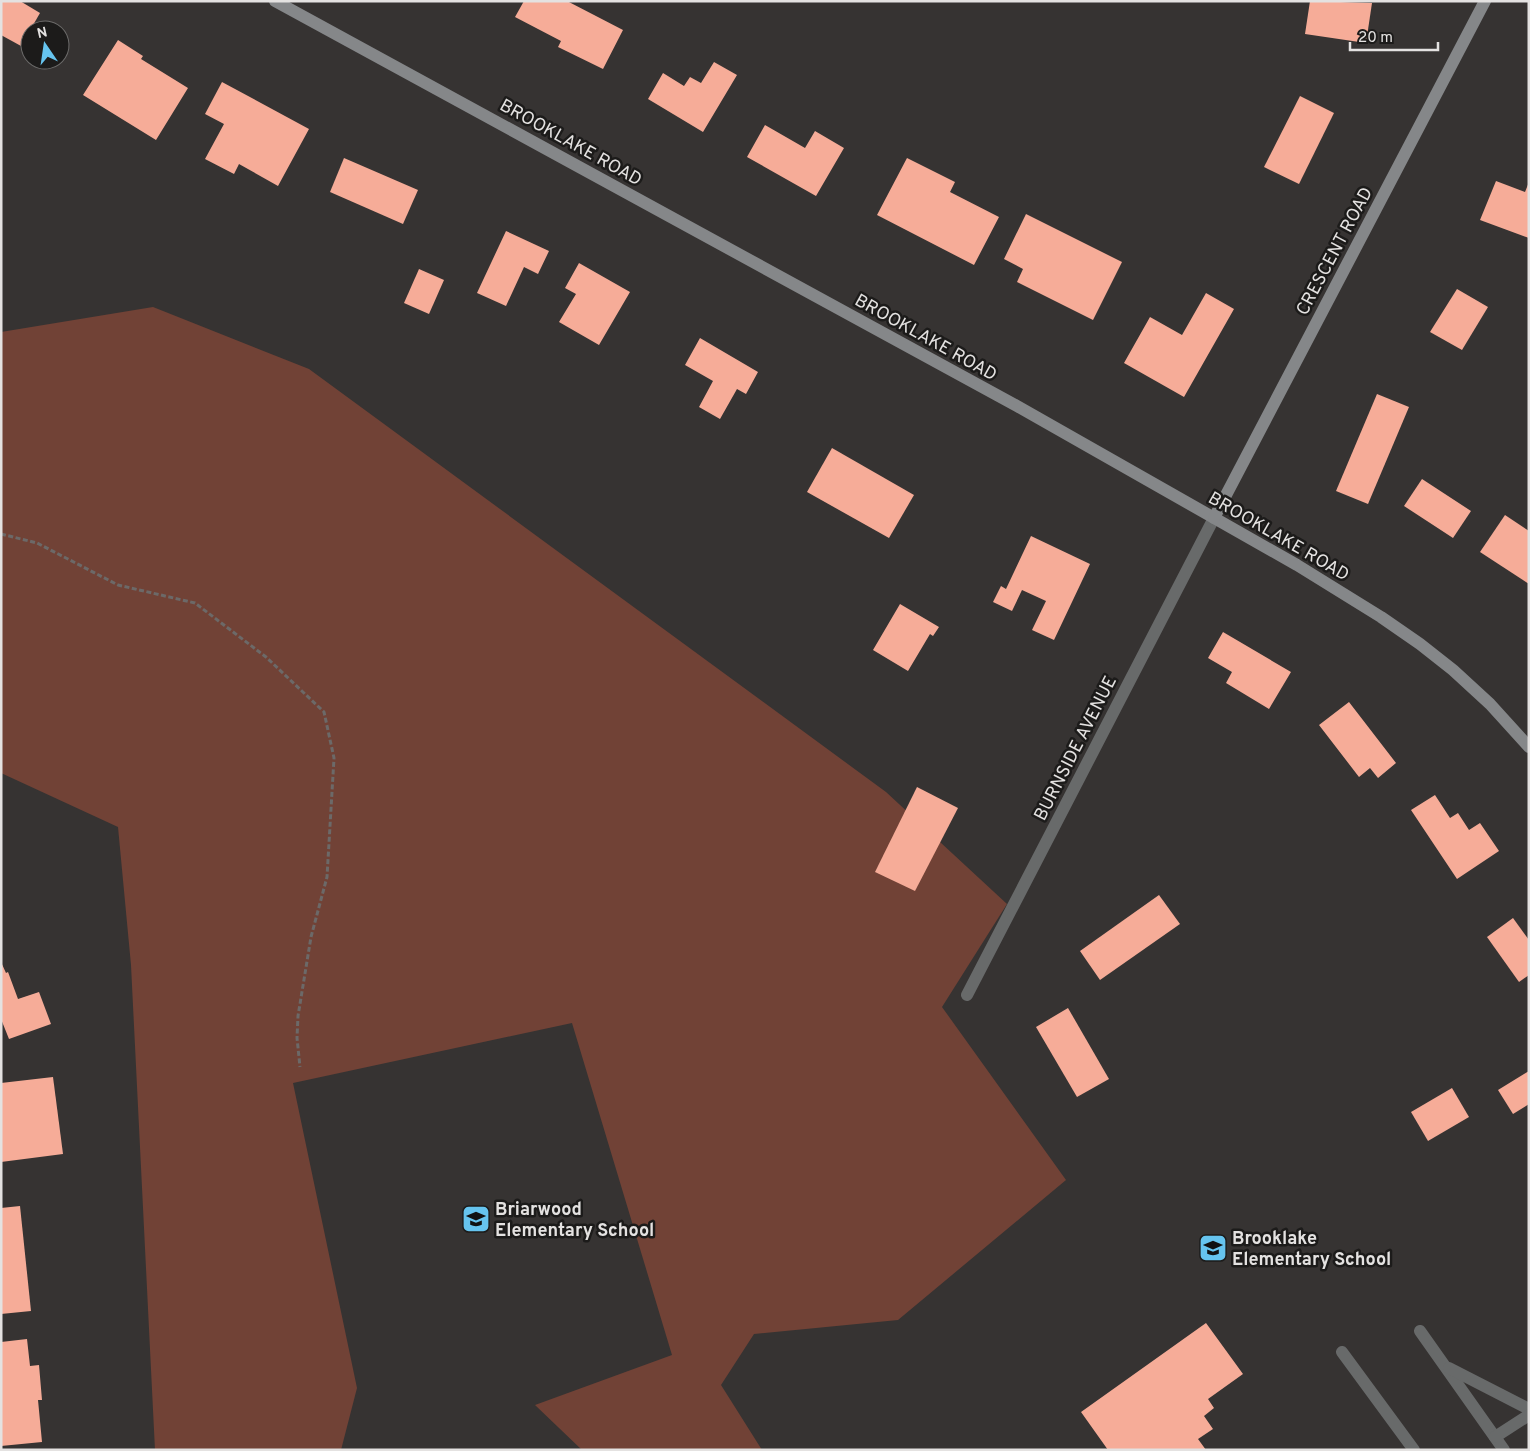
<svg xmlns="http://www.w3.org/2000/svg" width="1530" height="1451" font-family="Overpass,sans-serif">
<rect width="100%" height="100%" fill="#363332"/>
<polygon fill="#714236" points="153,307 309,369 886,792 1007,904 942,1007 1066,1180 898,1320 754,1334 721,1385 762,1450 582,1450 535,1405 672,1355 572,1023 293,1083 357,1388 341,1450 155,1450 131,965 118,827 1,773 1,332"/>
<g fill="#f6ac98">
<polygon points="1,1 20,1 40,13 21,46 1,35"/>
<polygon points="524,1 567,1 623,30 603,69 558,47 561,41 515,17"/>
<polygon points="1310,1 1372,3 1366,43 1305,34"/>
<polygon points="118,40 143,56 141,59 188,88 156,140 83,95"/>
<polygon points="714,62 737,75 703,132 648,99 663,73 684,86 690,77 701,83"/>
<polygon points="222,82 309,129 278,186 239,164 234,174 205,159 224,124 205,114"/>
<polygon points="1300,96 1334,113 1299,184 1264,167"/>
<polygon points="765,125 805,148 815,131 844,148 816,196 747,157"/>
<polygon points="344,158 418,190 403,224 330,192"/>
<polygon points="907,158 955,182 950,192 999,217 974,265 877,215"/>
<polygon points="1496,181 1525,192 1529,182 1529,238 1480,220"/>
<polygon points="1026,214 1122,262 1093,320 1017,282 1023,269 1004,259"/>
<polygon points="506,231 549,251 538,274 524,267 506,306 477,293"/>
<polygon points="579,263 630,292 599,345 559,322 576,294 565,288"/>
<polygon points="419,269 444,280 429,314 404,303"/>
<polygon points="1457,289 1488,307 1462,350 1430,332"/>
<polygon points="1206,293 1234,309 1184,397 1124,363 1150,317 1182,335"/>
<polygon points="700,338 758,372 746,394 737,389 720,419 699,407 713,381 685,365"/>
<polygon points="1377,394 1409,407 1368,504 1336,491"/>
<polygon points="832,448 914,495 889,538 807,492"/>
<polygon points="1422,479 1471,511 1453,538 1404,506"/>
<polygon points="1505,515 1529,531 1529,584 1480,552"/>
<polygon points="1031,536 1090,564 1054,640 1032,630 1046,601 1022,590 1012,611 993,602 1001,586 1006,589"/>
<polygon points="900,604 939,627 933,636 930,634 908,671 873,650"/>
<polygon points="1223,632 1291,672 1269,709 1226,683 1232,672 1208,658"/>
<polygon points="1349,702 1396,763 1378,778 1370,768 1359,777 1319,725"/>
<polygon points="917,787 958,808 915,891 875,872"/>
<polygon points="1435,795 1450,818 1458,813 1469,830 1480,823 1499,851 1457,879 1411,810"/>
<polygon points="1159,895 1180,924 1100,980 1080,951"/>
<polygon points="1513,918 1529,940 1529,975 1519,982 1487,937"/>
<polygon points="1,962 6,973 8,972 18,999 39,992 51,1024 9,1039 1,1019"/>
<polygon points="1068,1008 1109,1079 1077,1097 1036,1027"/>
<polygon points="1529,1071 1529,1104 1513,1114 1498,1090"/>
<polygon points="53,1077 63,1154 1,1162 1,1083"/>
<polygon points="1452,1088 1469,1117 1428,1141 1411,1112"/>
<polygon points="20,1206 31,1311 1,1314 1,1208"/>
<polygon points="1206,1323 1243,1374 1208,1399 1214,1408 1204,1416 1213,1429 1198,1439 1206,1450 1108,1450 1081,1412"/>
<polygon points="27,1339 30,1366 39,1365 42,1400 38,1400 42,1442 1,1446 1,1342"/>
</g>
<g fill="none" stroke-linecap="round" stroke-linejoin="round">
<polyline stroke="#6c6968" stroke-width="3" stroke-dasharray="5 2.5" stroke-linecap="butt" points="1,534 37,543 118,585 195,603 266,657 324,712 334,758 327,877 311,937 298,1016 297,1038 300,1067"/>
<g stroke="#686a6a" stroke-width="12">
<polyline points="1420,1331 1504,1450"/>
<polyline points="1342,1352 1414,1450"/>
<polyline points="1449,1368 1529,1409"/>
<polyline points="1495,1437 1529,1415"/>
</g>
<polyline stroke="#686a6a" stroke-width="12" points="967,995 1214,518"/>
<g stroke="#858789" stroke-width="12">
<polyline points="275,1 1017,406 1297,565 1381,617 1420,644 1453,670 1490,704 1529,747"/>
<polyline points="1214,518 1485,1"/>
</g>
</g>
<defs>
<symbol id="school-square" viewBox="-11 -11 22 22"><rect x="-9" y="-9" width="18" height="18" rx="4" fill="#66c4ef" stroke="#1c1b1a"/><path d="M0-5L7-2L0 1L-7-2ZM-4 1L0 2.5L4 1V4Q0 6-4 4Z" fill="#111"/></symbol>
</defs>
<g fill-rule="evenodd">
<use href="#school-square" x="460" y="1203" width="32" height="32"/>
<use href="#school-square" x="1197" y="1232" width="32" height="32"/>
</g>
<g text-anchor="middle" stroke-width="5" stroke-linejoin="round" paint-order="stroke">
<g font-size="18" fill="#e4e2e1" stroke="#1c1b1a">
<text transform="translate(571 142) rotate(29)" y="6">BROOKLAKE ROAD</text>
<text transform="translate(1334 251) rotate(-62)" y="6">CRESCENT ROAD</text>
<text transform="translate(926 337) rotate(29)" y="6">BROOKLAKE ROAD</text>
<text transform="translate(1279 536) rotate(30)" y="6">BROOKLAKE ROAD</text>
<text transform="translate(1075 748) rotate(-63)" y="6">BURNSIDE AVENUE</text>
</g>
<g font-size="18" font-weight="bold" fill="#e4e2e1" stroke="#1c1b1a" text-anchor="start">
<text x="495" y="1215">Briarwood<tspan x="495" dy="21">Elementary School</tspan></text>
<text x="1232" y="1244">Brooklake<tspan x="1232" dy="21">Elementary School</tspan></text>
</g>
</g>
<rect width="1530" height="1451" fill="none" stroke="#e4e2e1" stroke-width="5"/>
<g transform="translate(45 45) rotate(347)"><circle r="24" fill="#1c1b1a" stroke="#6c6b6a"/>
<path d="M0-4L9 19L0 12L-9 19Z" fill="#66c4ef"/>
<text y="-8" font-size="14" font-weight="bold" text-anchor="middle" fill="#e4e2e1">N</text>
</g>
<path d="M1350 42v8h88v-8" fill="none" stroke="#e4e2e1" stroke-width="2.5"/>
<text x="1358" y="42" font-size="15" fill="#e4e2e1" stroke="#1c1b1a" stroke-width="4" paint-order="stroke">20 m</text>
</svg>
